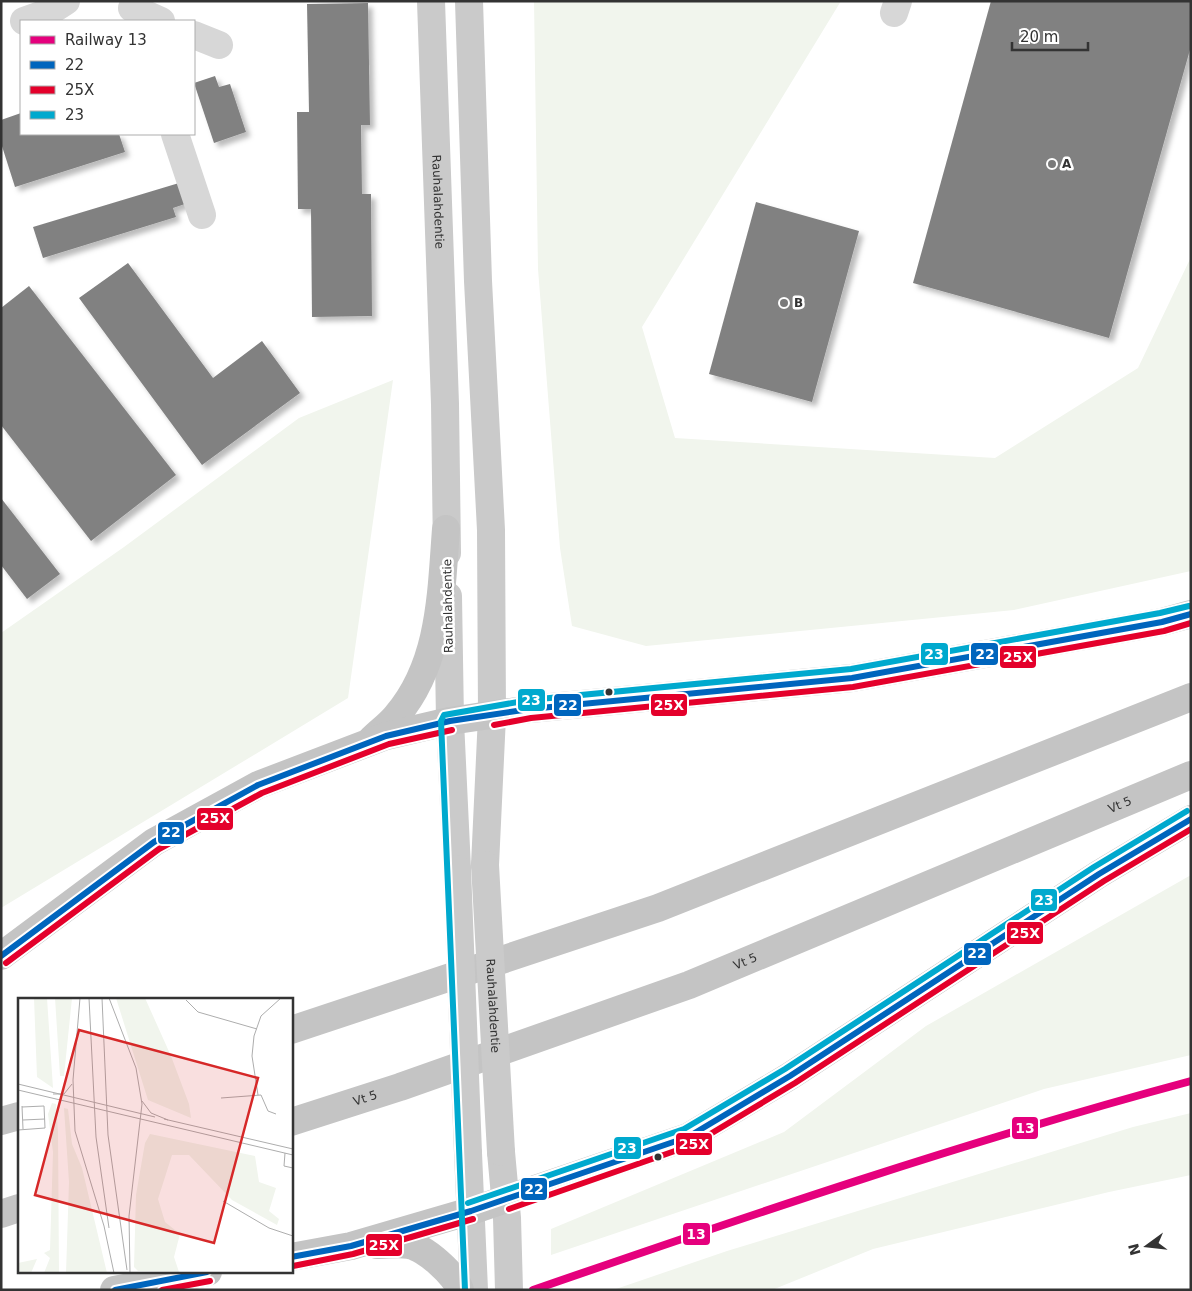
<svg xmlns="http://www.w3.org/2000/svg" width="1192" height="1291" font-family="'DejaVu Sans',sans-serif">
<defs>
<filter id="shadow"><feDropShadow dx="4.5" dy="4.5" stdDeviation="2.5" flood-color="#0004"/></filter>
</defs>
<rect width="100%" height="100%" fill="#fff"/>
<g fill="#f1f5ed">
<polygon points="534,1 841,1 642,327 675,438 995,458 1138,368 1191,257 1191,571 1014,610 646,646 572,626 560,548 538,269"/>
<polygon points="393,380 348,698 1,908 1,633 124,547 299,418"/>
<polygon points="1191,875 1191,1055 1044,1089 551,1255 551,1229 784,1132 926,1026"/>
<polygon points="1191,1113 1191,1175 1109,1192 873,1249 772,1290 613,1290 727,1251 1133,1127"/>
</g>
<g fill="#818181" filter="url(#shadow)">
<polygon points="991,1 1191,1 1191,46 1109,338 913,283"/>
<polygon points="368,3 370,125 361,125 362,194 371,194 372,316 312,317 311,209 298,209 297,112 309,112 307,4"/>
<polygon points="215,76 219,87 230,84 246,132 214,143 194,83"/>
<polygon points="21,113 21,134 119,134 125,152 15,187 1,143 1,120"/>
<polygon points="179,183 185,204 173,208 176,217 43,258 33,227"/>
<polygon points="756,202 859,231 812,402 709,374"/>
<polygon points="128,263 213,378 262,341 300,393 202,465 79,298"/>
<polygon points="29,286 176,475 91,541 1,425 1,308"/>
<polygon points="1,498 60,574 27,599 1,565"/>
</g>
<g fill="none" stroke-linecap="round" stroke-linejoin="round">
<g stroke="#d7d7d7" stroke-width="28">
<polyline points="132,8 161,21"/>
<polyline points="894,13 898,1"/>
<polyline points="24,21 49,12 66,1"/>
<polyline points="194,35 219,45"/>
<polyline points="175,134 202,215"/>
</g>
<g stroke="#cacaca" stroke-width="28">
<path id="s1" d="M431 1 445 404 447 553"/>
<polyline points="469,1 478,281 491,530 492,716 485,865"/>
<polyline points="448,596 450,721 457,869"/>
<polyline points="501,1152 507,1218 509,1290"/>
<polyline points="468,1153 474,1290"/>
</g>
<g stroke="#c4c4c4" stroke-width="28">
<path d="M372 739C380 731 390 724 397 715 441 663 441 594 446 529"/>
<polyline points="1,956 154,842 258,785 386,736 450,721 530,709 852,678 1162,622 1191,614"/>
<polyline points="291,1030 658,908 1191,697"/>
<polyline points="1,1121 19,1116"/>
<path id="s2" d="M291 1122 400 1087 689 985 1191 775"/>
<polyline points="1,1214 19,1208"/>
<path d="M377 1245C387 1245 399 1243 409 1245 424 1247 456 1275 460 1290"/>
<polyline points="291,1257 351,1246 471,1211 688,1137 790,1076 1099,874 1191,819"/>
<polyline points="114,1290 208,1272"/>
</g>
<g stroke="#cacaca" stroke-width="28">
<path id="s3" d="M485 865 501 1152"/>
<polyline points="457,869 468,1153"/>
</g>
<defs>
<g id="bus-1">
<polyline points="1,956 154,842 258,785 386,736 450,721 530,709 852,678 1162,622 1191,614"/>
<polyline points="291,1257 351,1246 471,1211 688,1137 790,1076 1099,874 1191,819"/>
<polyline points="115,1290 207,1272"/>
</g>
<g id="bus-2">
<polyline points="494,725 531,718 853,687 1164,631 1191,623"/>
<polyline points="6,963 159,849 262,793 389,744 452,730"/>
<polyline points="509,1209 692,1145 795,1083 1104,881 1191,829"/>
<polyline points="293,1266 353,1254 473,1219"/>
<polyline points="162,1290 210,1281"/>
</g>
<g id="bus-3">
<polyline points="468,1203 684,1129 785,1069 1094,867 1187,811"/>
<polyline points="465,1290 441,721 444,715 529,700 851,669 1160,613 1189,606"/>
</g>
</defs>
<use href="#bus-1" stroke="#fff" stroke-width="10"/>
<use href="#bus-2" stroke="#fff" stroke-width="10"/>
<use href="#bus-3" stroke="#fff" stroke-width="10"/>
<use href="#bus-1" stroke="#0065bd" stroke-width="6"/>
<use href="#bus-2" stroke="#e4002b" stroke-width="6"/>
<use href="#bus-3" stroke="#00a9ce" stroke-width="6"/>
<defs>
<path id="rail-1" d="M533 1290C750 1215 968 1141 1191 1081"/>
</defs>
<use href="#rail-1" stroke="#fff" stroke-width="11"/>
<use href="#rail-1" stroke="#e5007d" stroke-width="8"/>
</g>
<g fill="#7a7a7a" stroke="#fff" stroke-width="2">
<circle cx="1052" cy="164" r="5"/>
<circle cx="784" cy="303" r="5"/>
</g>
<g fill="#333" stroke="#fff" stroke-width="2">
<circle cx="609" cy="692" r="4.5"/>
<circle cx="658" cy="1157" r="4.5"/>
</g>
<g text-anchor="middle" stroke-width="5" stroke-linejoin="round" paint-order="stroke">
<g font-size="12" font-weight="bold" fill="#333" stroke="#fff" text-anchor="start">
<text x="1062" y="168">A</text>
<text x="794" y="307">B</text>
</g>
<g font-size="12" fill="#333" stroke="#fff">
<text dy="4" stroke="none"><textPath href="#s1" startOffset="201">Rauhalahdentie</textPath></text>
<text transform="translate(448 606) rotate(-91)" y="4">Rauhalahdentie</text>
<text dy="4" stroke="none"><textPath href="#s2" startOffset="888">Vt 5</textPath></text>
<text dy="4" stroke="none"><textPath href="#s2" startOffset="482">Vt 5</textPath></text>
<text dy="4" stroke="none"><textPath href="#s3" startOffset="141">Rauhalahdentie</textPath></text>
<text dy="4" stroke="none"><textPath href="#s2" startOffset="78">Vt 5</textPath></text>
</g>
</g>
<g transform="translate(18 998)">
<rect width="275" height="275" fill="#fff"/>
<path d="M16 0H29L35 90 19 79ZM37 0H54L46 78H42ZM98 0H127L153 58 171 106 173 120 130 102ZM34 105 38 106 40 134 41 275H26L32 260 26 255 32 252 35 154 30 116ZM46 110 50 111 54 146 64 170 89 275H48L51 184ZM132 136 237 158 241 184 258 190 251 213 261 221 259 227 214 202 171 157H154L140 201 147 224 162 236 156 259 161 274 120 273 116 269 118 197 127 145ZM19 261 13 275H0V265Z" fill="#f1f5ed"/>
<path fill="none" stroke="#adadad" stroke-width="1" d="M62 0 55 82 57 133 86 228 96 275M71 0 78 139 91 230M84 0 90 137 109 272M91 0 118 70 124 106 111 218 112 275M168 2 180 14 239 31M0 86 137 119M0 92 275 157M35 96H46L54 86M240 97 234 58 236 38 243 18 263 0M203 100 243 97 250 113 258 116M124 103 133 115 150 122M4 108 5 131M146 121 275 151M5 122 27 121M0 132 27 130 26 108 4 109M267 155 266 168 275 170M205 203 251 230 275 238"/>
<path fill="#d62828" fill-opacity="0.15" stroke="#d62828" stroke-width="2.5" d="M61 32 240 80 196 245 17 197Z"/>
<rect width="275" height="275" fill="none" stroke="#333" stroke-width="2.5"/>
</g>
<g stroke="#fff" stroke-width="2">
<rect x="920" y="642" width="29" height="24" rx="5" fill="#00a9ce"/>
<rect x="970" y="642" width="29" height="24" rx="5" fill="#0065bd"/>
<rect x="999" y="645" width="38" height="24" rx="5" fill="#e4002b"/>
<rect x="517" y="688" width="29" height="24" rx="5" fill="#00a9ce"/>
<rect x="650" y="693" width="38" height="24" rx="5" fill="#e4002b"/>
<rect x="553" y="693" width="29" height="24" rx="5" fill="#0065bd"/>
<rect x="196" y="807" width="38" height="24" rx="5" fill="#e4002b"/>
<rect x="157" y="821" width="28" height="24" rx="5" fill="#0065bd"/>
<rect x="1030" y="888" width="28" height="24" rx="5" fill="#00a9ce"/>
<rect x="1006" y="921" width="38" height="24" rx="5" fill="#e4002b"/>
<rect x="963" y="942" width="29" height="24" rx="5" fill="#0065bd"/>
<rect x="1011" y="1116" width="28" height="24" rx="5" fill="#e5007d"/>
<rect x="675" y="1132" width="38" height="24" rx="5" fill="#e4002b"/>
<rect x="613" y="1136" width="29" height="24" rx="5" fill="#00a9ce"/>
<rect x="520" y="1177" width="28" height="24" rx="5" fill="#0065bd"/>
<rect x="682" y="1222" width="29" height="24" rx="5" fill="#e5007d"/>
<rect x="365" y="1233" width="38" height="24" rx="5" fill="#e4002b"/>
</g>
<g font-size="14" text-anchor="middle" font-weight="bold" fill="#fff">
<text x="934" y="659">23</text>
<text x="985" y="659">22</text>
<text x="1018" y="662">25X</text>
<text x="531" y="705">23</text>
<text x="669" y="710">25X</text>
<text x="568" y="710">22</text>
<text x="215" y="823">25X</text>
<text x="171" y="837">22</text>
<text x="1044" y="905">23</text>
<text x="1025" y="938">25X</text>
<text x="977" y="958">22</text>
<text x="1025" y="1133">13</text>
<text x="694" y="1149">25X</text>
<text x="627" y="1153">23</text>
<text x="534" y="1194">22</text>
<text x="696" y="1239">13</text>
<text x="384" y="1250">25X</text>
</g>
<rect width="1192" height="1291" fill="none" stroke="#333333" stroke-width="5"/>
<rect x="20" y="20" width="175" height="115" fill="#ffffff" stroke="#adadad"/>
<rect x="30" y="36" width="25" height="8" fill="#e5007d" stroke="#adadad"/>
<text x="65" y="45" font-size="15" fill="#333333">Railway 13</text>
<rect x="30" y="61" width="25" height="8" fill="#0065bd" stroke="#adadad"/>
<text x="65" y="70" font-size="15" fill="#333333">22</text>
<rect x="30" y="86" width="25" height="8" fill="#e4002b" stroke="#adadad"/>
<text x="65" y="95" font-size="15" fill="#333333">25X</text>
<rect x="30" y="111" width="25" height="8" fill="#00a9ce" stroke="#adadad"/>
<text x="65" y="120" font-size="15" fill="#333333">23</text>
<g transform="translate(1147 1246) rotate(255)" stroke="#ffffff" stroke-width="4" paint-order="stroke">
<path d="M0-4L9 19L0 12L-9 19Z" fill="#333333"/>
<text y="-8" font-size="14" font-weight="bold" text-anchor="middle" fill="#333333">N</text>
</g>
<path d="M1012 42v8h76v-8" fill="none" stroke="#333333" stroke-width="2.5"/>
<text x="1020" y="42" font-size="15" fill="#333333" stroke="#ffffff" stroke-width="4" paint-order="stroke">20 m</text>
</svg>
